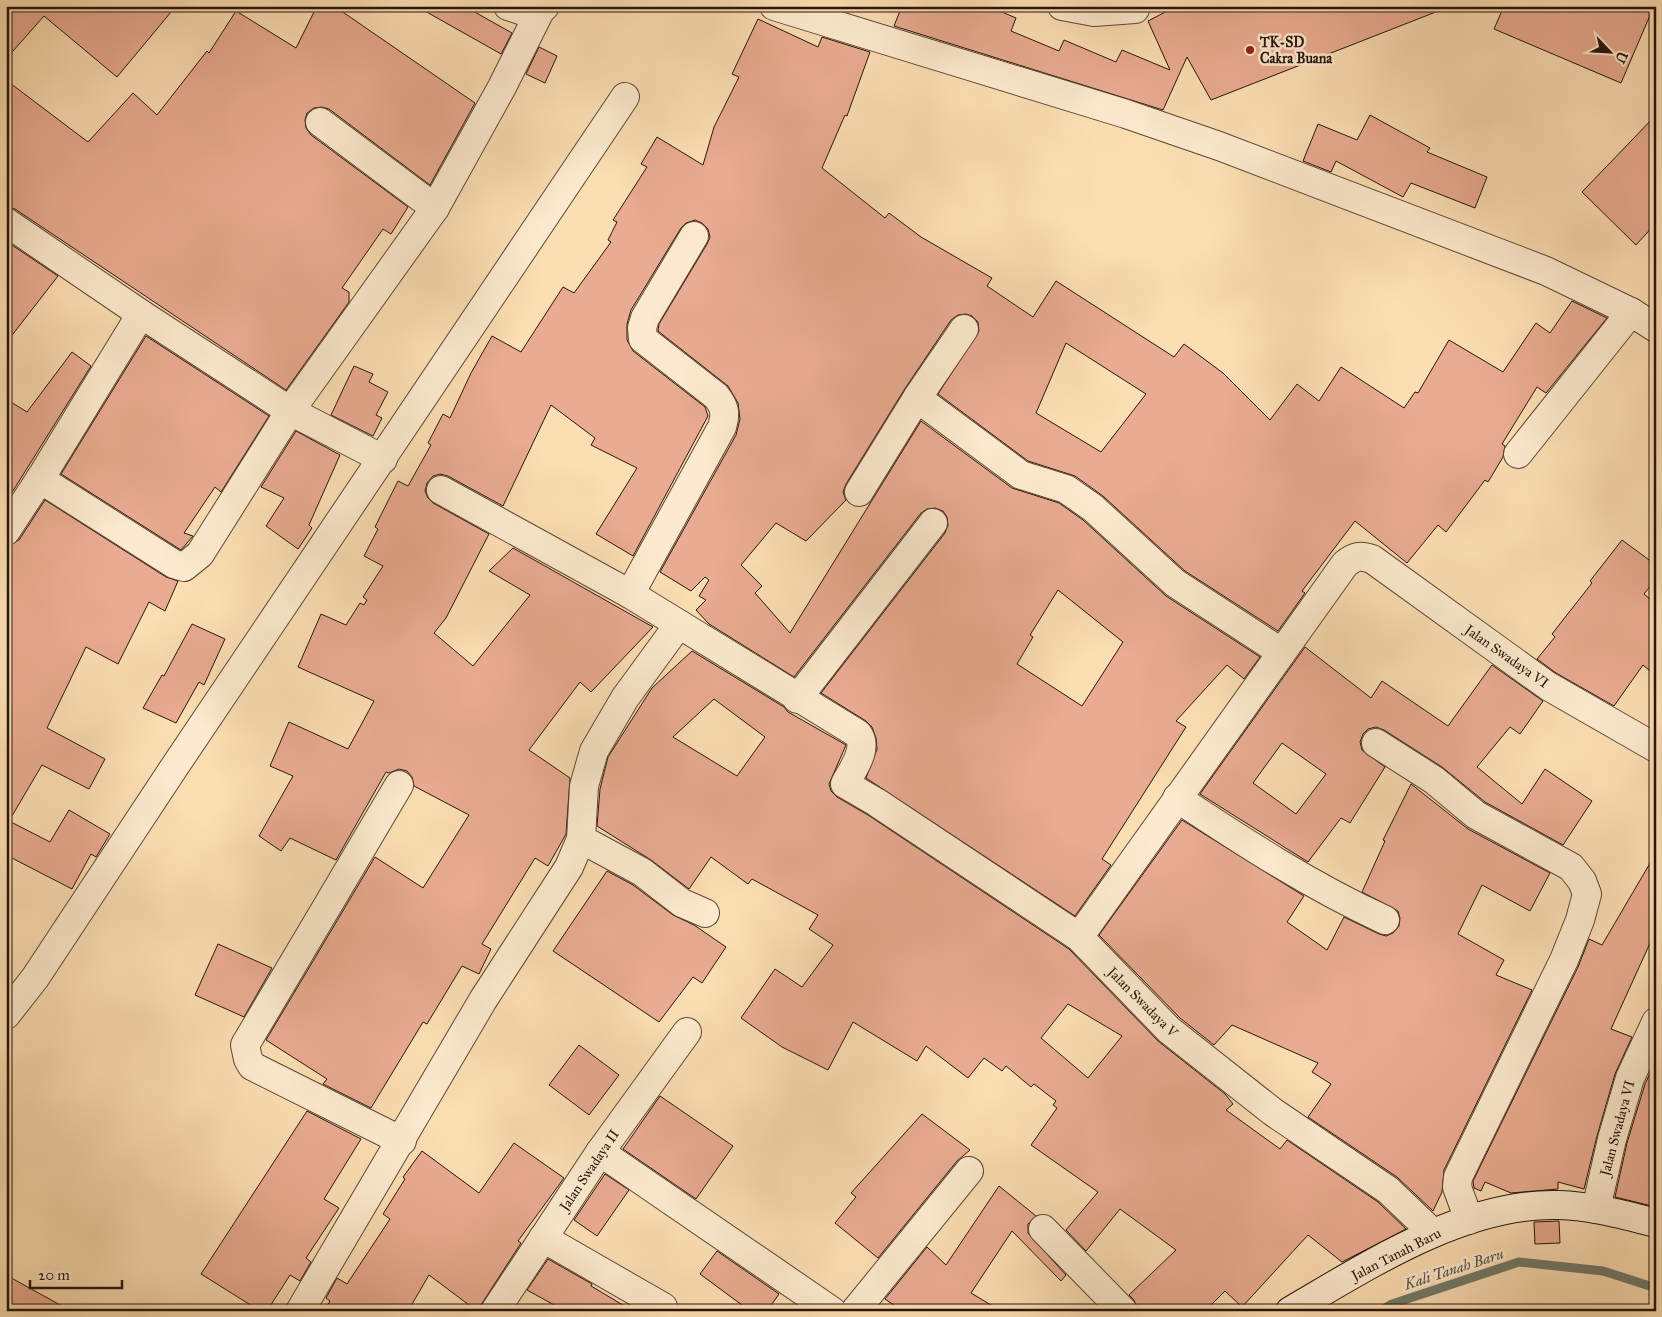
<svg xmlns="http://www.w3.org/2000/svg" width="1662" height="1317" font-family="'IM FELL Great Primer',serif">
<rect width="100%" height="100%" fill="#fcdeb3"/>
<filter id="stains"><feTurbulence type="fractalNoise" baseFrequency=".004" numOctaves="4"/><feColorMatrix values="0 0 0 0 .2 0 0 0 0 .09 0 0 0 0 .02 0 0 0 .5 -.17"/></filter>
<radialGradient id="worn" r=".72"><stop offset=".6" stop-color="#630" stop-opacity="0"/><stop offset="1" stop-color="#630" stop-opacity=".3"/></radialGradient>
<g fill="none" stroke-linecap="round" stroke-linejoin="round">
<polyline stroke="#707a6a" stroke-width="9" points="1380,1311 1392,1304 1519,1262 1603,1271 1656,1288"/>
</g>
<g fill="#e9ab91" stroke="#28150c" fill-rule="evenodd">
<polygon points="6,6 176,6 117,77 44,16 6,59"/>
<polygon points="317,6 334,6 475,103 430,185 329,109 322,107 314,108 307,113 305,120 306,128 311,135 408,207 391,234 383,229 342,288 349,292 349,302 286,390 15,209 6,207 6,80 88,142 133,93 157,115 207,51 209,53 236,11 296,48"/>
<polygon points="416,6 464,6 512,33 501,54"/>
<polygon points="902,6 988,6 1016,18 1011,31 1059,51 1064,40 1116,62 1122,50 1170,70 1148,21 1177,6 1446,6 1446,8 1211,100 1187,57 1163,110 894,26"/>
<polygon points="1504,6 1654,6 1621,83 1494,29"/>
<path d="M758 19 818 47 822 37 870 52 847 116 845 115 822 168 885 218 889 213 921 237 992 278 987 286 1033 317 1056 281 1174 357 1184 344 1223 373 1270 420 1297 384 1319 401 1341 367 1404 408 1415 392 1418 393 1449 340 1503 372 1536 323 1550 333 1572 301 1607 318 1546 393 1537 387 1502 444 1505 446 1503 457 1488 482 1485 480 1446 532 1438 525 1407 563 1355 521 1302 591 1305 593 1278 631 1185 571 1103 496 1075 476 1028 461 938 394 979 331 978 322 972 316 966 314 958 315 951 320 904 390 846 484 843 492 846 500 806 541 776 523 741 565 762 586 755 593 790 633 921 421 1012 488 1059 503 1083 520 1166 596 1260 657 1244 679 1227 665 1176 721 1186 727 1102 859 1111 865 1075 916 866 778 877 749 876 738 872 727 866 721 821 693 945 533 948 525 947 517 943 511 935 508 927 509 921 513 794 677 709 624 696 610 706 600 699 596 709 580 705 577 691 591 660 572 736 435 740 419 738 403 728 386 658 331 659 324 707 244 710 237 708 229 702 223 695 220 686 223 681 228 631 310 627 324V340L633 351 705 407 708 416 633 556 596 534 637 468 591 445 595 438 551 405 503 506 448 476 440 474 433 476 427 483 425 491 428 498 433 503 489 534 446 618 434 633 473 666 530 595 489 571 513 548 653 627 591 692 580 682 529 750 570 778 566 834 548 866 535 858 482 944 491 949 479 974 462 966 427 1024 423 1022 371 1108 323 1084 327 1079 266 1040 375 857 423 888 469 815 414 786 412 777 407 771 399 769 389 773 386 772 336 860 290 838 281 851 259 836 293 776 270 766 289 722 348 749 374 701 298 667 321 614 346 625 360 603 364 605 367 600 363 597 383 566 364 556 378 529 375 527 398 481 408 486 431 445 428 443 443 414 450 418 471 373 492 336 521 352 563 287 574 293 611 242 608 240 617 222 613 220 647 167 641 164 657 137 703 165 714 127 739 77 732 74ZM1066 343 1146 394 1101 452 1036 413ZM1058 590 1123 642 1082 706 1017 664 1033 637 1030 635Z"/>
<polygon points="539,47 557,56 545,83 526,74"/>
<polygon points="1370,115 1430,148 1427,152 1487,177 1475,208 1411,183 1403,197 1336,161 1331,172 1303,161 1318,124 1357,140"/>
<polygon points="1656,115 1656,223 1636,245 1582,192"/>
<polygon points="6,241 58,276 6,343"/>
<polygon points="146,336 269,416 221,492 215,487 184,533 193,536 181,550 61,474"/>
<polygon points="72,352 91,366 6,502 6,399 27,412"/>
<polygon points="354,366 373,374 369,382 388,392 376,415 382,418 373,436 331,415"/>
<polygon points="296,431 340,455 309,525 312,528 298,549 266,526 284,498 261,487"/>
<polygon points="45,500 166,577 178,581 165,611 149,602 118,664 86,647 47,728 105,759 89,789 42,765 9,821 50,842 69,810 110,834 96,857 91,854 72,889 6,855 6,546 19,540"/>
<polygon points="1622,540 1656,565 1656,579 1644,594 1656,604 1656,676 1643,665 1614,706 1556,673 1537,659 1555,637 1552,634 1592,583 1590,581"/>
<polygon points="192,624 225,639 204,685 199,682 176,723 143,708 162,675 164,676"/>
<path d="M1305 647 1371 698 1382 681 1448 726 1492 665 1543 701 1520 734 1510 727 1477 767 1522 804 1545 769 1592 801 1563 845 1485 802 1442 767 1384 730 1376 727 1368 729 1363 734 1360 742 1362 750 1385 767 1350 823 1341 818 1308 862 1200 794ZM1282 743 1326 774 1296 814 1253 783Z"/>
<path d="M692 651 784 707 788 712 846 745 829 784 831 791 837 797 868 815 1069 949 1158 1041 1225 1094 1233 1104 1226 1110 1280 1149 1287 1140 1378 1202 1406 1229 1342 1262 1308 1235 1242 1307 1225 1291 1205 1311H1138L1134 1300 1129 1295 1176 1250 1120 1209 1086 1251 1066 1230 1098 1192 1031 1145 1057 1108 1053 1105 1056 1101 1034 1084 1031 1087 1006 1066 1002 1071 984 1058 968 1078 926 1046 917 1061 853 1022 828 1070 782 1047 741 1018 775 969 802 987 833 945 809 929 818 915 752 879 748 884 711 857 689 889 651 860 597 826 600 789 608 757 652 688ZM714 699 765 737 737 776 673 737ZM1068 1004 1122 1036 1088 1078 1041 1038Z"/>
<polygon points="1411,784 1468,829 1550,873 1530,911 1482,885 1458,934 1504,960 1496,975 1532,990 1444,1170 1442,1192 1433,1211 1397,1177 1308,1117 1331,1084 1312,1072 1318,1063 1232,1025 1214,1045 1180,1018 1099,935 1182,820 1304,896 1287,922 1327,950 1344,917 1379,934 1386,936 1393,933 1399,926 1400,918 1398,911 1362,892 1385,841 1383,840"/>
<polygon points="1656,853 1656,930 1611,1029 1632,1037 1615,1074 1597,1136 1584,1189 1558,1182 1558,1189 1511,1193 1485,1182 1481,1191 1474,1188 1473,1181 1578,967 1589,939 1602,945"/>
<polygon points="607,871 633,885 673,915 694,925 726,947 702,983 693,977 659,1022 553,951"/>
<polygon points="218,944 272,968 244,1017 195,995"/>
<polygon points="579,1045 619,1075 589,1115 549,1085"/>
<polygon points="1656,1060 1656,1207 1615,1197 1627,1143 1645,1084"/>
<polygon points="660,1096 733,1146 696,1199 623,1149"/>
<polygon points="307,1111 361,1139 324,1199 339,1208 306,1258 311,1262 300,1281 290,1275 267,1311 260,1311 201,1274"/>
<polygon points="922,1114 970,1150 957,1161 878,1258 835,1223 856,1197 851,1193"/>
<polygon points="514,1143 564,1178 518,1241 521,1243 477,1311 429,1275 408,1311 324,1311 330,1301 326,1298 337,1278 347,1284 390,1219 383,1214 405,1179 403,1177 422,1151 479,1193"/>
<polygon points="605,1174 629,1190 597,1236 574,1220"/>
<polygon points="999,1186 1036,1216 1028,1224 1028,1233 1066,1275 1061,1281 1012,1231 971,1293 1001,1311 902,1311 885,1299 927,1247 946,1265"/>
<polygon points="1559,1221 1560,1243 1535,1244 1534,1222"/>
<polygon points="717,1251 779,1294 767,1311 750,1311 700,1274"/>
<polygon points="548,1259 592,1284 591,1286 633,1311 565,1311 527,1290"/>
<polygon points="6,1275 71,1311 6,1311"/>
</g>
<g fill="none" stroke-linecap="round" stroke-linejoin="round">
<defs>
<g id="minor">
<polyline points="508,6 529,13 540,11 545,6"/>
<polyline points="774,6 1126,114 1219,146 1546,271 1631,312 1656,328"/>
<polyline points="1062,6 1094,12 1135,9"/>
<polyline points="320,122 435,208"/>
<polyline points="6,222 141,314 290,411 383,459"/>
<polyline points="917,398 1021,475 1066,489 1093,508 1175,583 1281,652"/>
<polyline points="1518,454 1631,312"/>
<polyline points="40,479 174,564 184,567 200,554 290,411 435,208 502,87 540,11"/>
<path d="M441 490 630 594 858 734C869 749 852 770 845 784L876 802 1079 937 1169 1030 1273 1112 1388 1190 1433 1233"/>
<polyline points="859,492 917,398 964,329"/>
<polyline points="6,531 40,479 141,314"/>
<path d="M630 594 722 427C726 413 725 407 716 396L643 339 642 328 645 318 694 236"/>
<polyline points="797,699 933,523"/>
<polyline points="1376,743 1434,780 1476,815 1571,867 1582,881 1587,894 1580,920 1564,960 1458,1177 1457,1187 1469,1220"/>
<polyline points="399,785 245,1045 248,1059 252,1066 402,1141"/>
<path d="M1177 798C1245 843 1311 886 1385 920"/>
<polyline points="581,839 642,872 682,903 705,913"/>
<path d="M1079 937 1345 564C1355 556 1360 555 1372 559L1548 686 1656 748"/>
<polyline points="6,1015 35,978 173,769 625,97"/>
<polyline points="600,1152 832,1311"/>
<polyline points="1596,1209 1612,1139 1630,1078 1656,1022"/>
<polyline points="1043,1229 1123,1311"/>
<polyline points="543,1238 663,1307"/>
<polyline points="300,1311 483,1000 569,867 581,839 584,786 594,751 625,698 679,624"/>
<polyline points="495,1311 600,1152 687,1032"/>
<polyline points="855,1311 969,1171"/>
</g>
<path id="secondary" d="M1290 1311C1369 1265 1465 1202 1559 1205 1592 1206 1624 1215 1656 1223"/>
</defs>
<use href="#minor" stroke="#5d4736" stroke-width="30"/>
<use href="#secondary" stroke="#28150c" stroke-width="30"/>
<use href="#minor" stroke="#fdeace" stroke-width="28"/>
<use href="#secondary" stroke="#fdeace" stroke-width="28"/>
</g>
<circle fill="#8f2418" stroke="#fdeace" stroke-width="2" cx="1250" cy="50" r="5"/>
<g text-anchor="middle" stroke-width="5" stroke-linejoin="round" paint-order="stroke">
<g font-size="14" font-weight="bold" fill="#28150c" stroke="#fdeace" text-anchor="start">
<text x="1260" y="47">TK-SD<tspan x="1260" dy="16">Cakra Buana</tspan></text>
</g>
<g font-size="14" fill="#28150c" stroke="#fdeace">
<text transform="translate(1507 656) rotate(35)" y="5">Jalan Swadaya VI</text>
<text transform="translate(1143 1002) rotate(45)" y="5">Jalan Swadaya V</text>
<text transform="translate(1617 1128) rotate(-75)" y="5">Jalan Swadaya VI</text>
<text transform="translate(589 1170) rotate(-56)" y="5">Jalan Swadaya II</text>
<text transform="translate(1396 1254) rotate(-27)" y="5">Jalan Tanah Baru</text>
</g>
<g font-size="15" font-style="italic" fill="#525043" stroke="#fdeace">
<text transform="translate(1454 1269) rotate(-18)" y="5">Kali Tanah Baru</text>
</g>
</g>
<rect width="1662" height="1317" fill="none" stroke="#fcdeb3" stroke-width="25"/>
<rect x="8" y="8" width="1647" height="1302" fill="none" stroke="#28150c" stroke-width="2.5"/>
<rect x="12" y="12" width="1637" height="1292" fill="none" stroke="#28150c"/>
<g transform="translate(1610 52) rotate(115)" stroke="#fdeace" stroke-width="4" paint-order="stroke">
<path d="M0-4L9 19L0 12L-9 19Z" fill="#28150c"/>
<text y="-8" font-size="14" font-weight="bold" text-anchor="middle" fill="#28150c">U</text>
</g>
<path d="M30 1280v8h92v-8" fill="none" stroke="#28150c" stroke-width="2.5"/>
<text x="38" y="1280" font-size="15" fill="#28150c" stroke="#fdeace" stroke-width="4" paint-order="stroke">20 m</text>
<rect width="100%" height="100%" filter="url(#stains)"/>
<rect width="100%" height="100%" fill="url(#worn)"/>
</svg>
